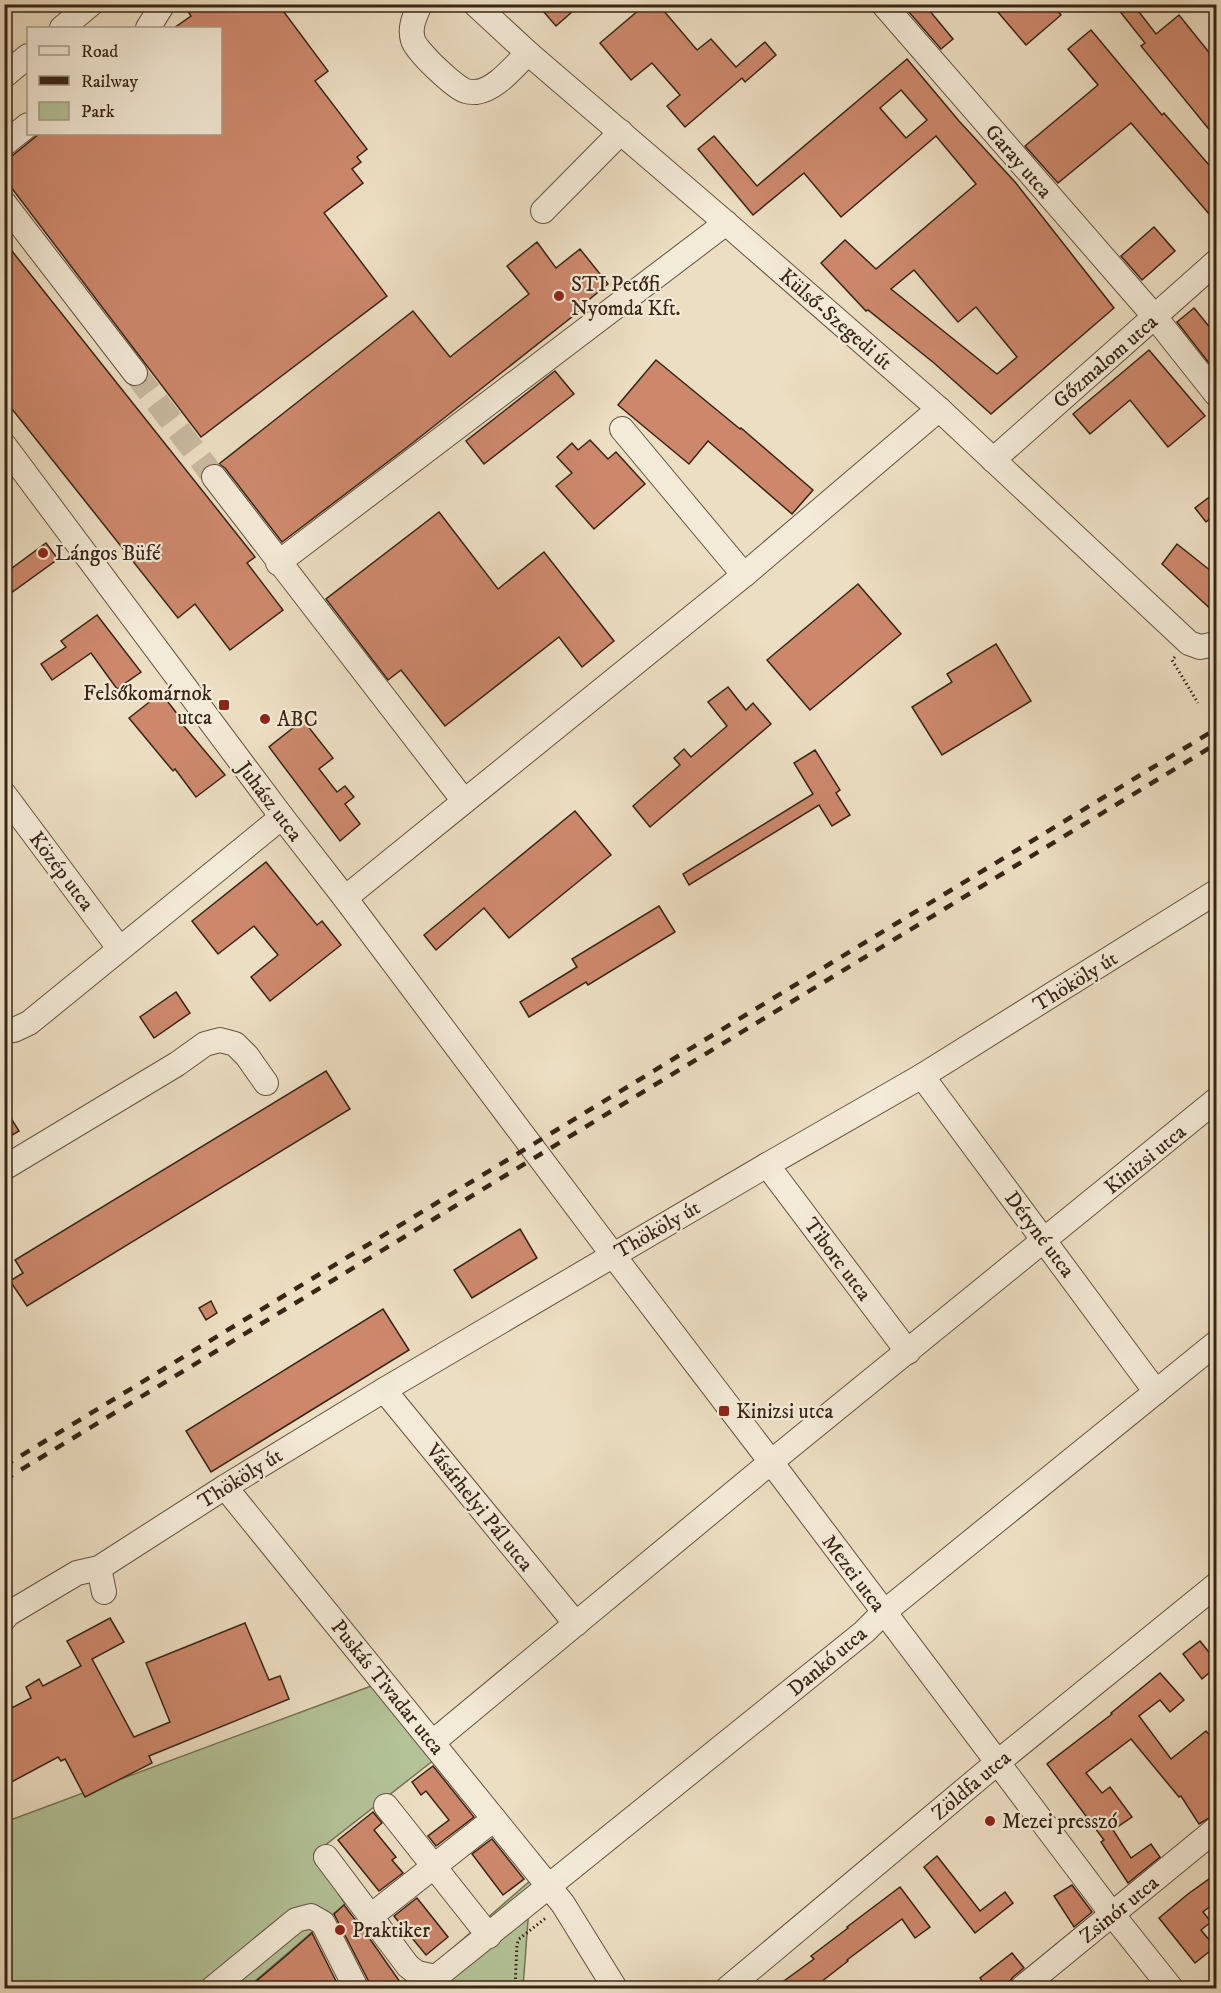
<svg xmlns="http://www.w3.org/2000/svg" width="1221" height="1993" font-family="'IM FELL DW Pica',serif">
<rect width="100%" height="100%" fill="#ecdec2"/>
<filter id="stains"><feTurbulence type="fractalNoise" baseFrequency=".00333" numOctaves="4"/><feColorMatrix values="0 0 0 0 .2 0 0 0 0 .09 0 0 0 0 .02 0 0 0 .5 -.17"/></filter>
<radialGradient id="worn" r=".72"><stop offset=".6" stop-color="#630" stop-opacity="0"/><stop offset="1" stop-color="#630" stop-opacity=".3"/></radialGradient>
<g fill="#b3c297" stroke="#767456" stroke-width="1.5">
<polygon points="374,1685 439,1756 314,1854 345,1904 247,1988 5,1988 5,1822"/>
<polygon points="531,1880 523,1988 407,1988"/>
</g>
<g fill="#cd886c" stroke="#382516" stroke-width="1.5" fill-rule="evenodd">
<polygon points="183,4 278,4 328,71 315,81 367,149 357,157 361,162 352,169 363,183 324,213 387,296 201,437 4,178 4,158 13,155 39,134 220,134 220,28 174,28 191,16"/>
<polygon points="537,4 581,4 556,26"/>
<polygon points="646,4 658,4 697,50 711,39 736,67 765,42 776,55 745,82 742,78 685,127 667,106 680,95 652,63 631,80 600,43"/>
<polygon points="902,4 924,4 953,39 941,49"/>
<polygon points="991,4 1052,4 1061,15 1026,45"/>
<polygon points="1114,4 1133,4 1156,34 1179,15 1216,61 1216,138 1141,46 1145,43"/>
<polygon points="1091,30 1162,115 1164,113 1216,173 1216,222 1131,123 1058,183 1025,146 1098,85 1068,49"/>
<path d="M907 59 959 121 1015 182 1114 308 991 414 934 363 868 310 866 311 821 263 845 240 876 269 976 184 936 136 841 217 804 173 753 215 698 149 714 136 757 186ZM901 90 927 120 906 138 880 108ZM914 270 958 322 976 307 1017 357 997 374 891 289Z"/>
<polygon points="1154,227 1175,251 1142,280 1121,256"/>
<polygon points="4,241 255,557 247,563 283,610 230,650 195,604 178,618 4,399"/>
<polygon points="537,242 556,268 580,249 608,284 585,303 587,305 410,445 282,542 225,468 219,464 413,311 450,357 529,294 507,266"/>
<polygon points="1194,308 1216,335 1216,372 1177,322"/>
<polygon points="1149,350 1205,416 1168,447 1130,400 1090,434 1073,414"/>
<polygon points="656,360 740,429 741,428 813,490 792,514 708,441 689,464 618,405"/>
<polygon points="555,371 574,394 484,464 466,441"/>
<polygon points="590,440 608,459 616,452 645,484 594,529 556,486 572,473 557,457 572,443 578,450"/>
<polygon points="1216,492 1216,513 1206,522 1195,508"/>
<polygon points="439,512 498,589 544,552 614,641 582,667 559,637 445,726 401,670 388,680 326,599"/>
<polygon points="46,543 58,559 4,598 4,574"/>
<polygon points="1177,544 1216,575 1216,614 1162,564"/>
<polygon points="858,584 901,634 810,710 767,660"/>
<polygon points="97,615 141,672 117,689 91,653 52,680 41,664 66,647 61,641"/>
<polygon points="996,644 1031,701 942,755 912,707 952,682 947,674"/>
<polygon points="728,687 746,710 753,703 771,724 650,827 633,806 680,765 674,758 684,749 691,757 727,726 708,702"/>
<polygon points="161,693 185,724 183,725 225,775 196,797 175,769 173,771 129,718"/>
<polygon points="303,720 333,758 319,769 337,792 345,786 354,797 345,804 360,824 340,841 269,747"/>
<polygon points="815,750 840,790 836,793 850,815 832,826 819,805 689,885 683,874 813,794 794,763"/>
<polygon points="575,811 611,855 509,938 484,908 436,950 424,935"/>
<polygon points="266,862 317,925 322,921 341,945 270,1001 251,977 278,955 254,926 218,954 192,921"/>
<polygon points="659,906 675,932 588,985 586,982 529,1017 520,1002 577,967 572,959"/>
<polygon points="176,992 190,1013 154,1038 140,1017"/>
<polygon points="326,1071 350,1109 27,1306 10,1281 23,1273 15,1260"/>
<polygon points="4,1107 19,1131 4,1140"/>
<polygon points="520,1229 537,1258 472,1298 454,1270"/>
<polygon points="211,1301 217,1313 206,1320 199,1308"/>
<polygon points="383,1309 409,1350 211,1472 186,1431"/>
<polygon points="110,1618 124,1642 92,1659 134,1737 170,1722 146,1663 245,1623 269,1680 280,1676 289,1699 149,1756 152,1763 85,1797 65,1759 61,1761 58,1757 4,1786 4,1712 31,1698 26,1687 39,1679 43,1686 81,1666 67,1641"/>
<polygon points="1200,1641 1216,1661 1216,1667 1202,1679 1183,1654"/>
<polygon points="1160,1673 1184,1700 1170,1712 1160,1700 1139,1716 1171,1759 1206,1731 1216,1743 1216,1814 1199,1824 1181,1796 1179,1797 1131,1739 1086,1773 1102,1793 1110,1787 1132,1817 1113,1830 1131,1858 1151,1844 1160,1857 1128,1883 1101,1842 1104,1840 1047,1764 1112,1714 1111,1713"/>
<polygon points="433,1766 474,1817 436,1846 428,1836 449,1820 426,1791 421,1795 412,1782"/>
<polygon points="373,1812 382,1823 374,1830 396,1857 392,1860 403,1873 379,1891 338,1840"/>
<polygon points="492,1839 524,1879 503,1895 472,1854"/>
<polygon points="937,1856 980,1911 1005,1892 1013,1903 975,1933 924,1867"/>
<polygon points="1216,1874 1216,1902 1203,1912 1211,1922 1201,1930 1215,1947 1195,1963 1159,1918 1188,1894"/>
<polygon points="1072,1885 1092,1912 1074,1927 1054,1896"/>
<polygon points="900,1887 930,1927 915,1938 902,1919 847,1960 848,1961 812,1989 773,1989 814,1959 811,1956 848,1928 847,1927"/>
<polygon points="417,1898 448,1937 426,1955 394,1916"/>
<polygon points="344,1905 372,1942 405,1989 370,1989 369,1982 334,1914"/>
<polygon points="312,1933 340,1989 247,1989 287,1955"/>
<polygon points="1012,1953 1024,1968 1013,1977 1004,1989 988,1989 980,1978"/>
</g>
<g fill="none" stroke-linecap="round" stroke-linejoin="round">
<polyline stroke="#c8b9a0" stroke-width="24" stroke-dasharray="24 12" stroke-linecap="butt" points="135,373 214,477"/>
<defs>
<g id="minor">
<path d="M420 4C415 16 409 27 413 40 416 51 455 88 466 91 469 92 473 92 476 92 496 90 514 66 528 53"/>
<polyline points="475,4 528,53 726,223 939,409 1189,643 1200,647 1216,644"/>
<polyline points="883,4 1155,317 1216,394"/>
<polyline points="62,28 91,4"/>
<polyline points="148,28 163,4"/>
<polyline points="4,76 28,56"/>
<polyline points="4,144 28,125"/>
<polyline points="4,203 135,373"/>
<polyline points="543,211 621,132"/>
<polyline points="622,429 744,575"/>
<polyline points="4,445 282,817 345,898 613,1255 771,1462 1112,1914 1171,1988"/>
<polyline points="993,460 1216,262"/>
<polyline points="214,477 464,801"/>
<polyline points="278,563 726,223"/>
<polyline points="4,794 119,948"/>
<polyline points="345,898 744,575 939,409"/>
<polyline points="4,1030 14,1030 29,1023 282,817"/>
<polyline points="922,1076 1156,1392"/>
<polyline points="767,1165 908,1352"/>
<polyline points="4,1168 177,1064 205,1044 220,1040 235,1044 247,1056 266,1083"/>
<polyline points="384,1390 576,1624"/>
<polyline points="225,1487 563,1904 615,1988"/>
<polyline points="99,1568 104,1592"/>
<polyline points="4,1619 8,1614 77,1573 99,1568 225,1487 384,1390 767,1165 922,1076 1216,892"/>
<polyline points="433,1742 771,1462 1216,1100"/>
<polyline points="386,1806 489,1936"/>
<polyline points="326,1857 408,1966 417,1973 436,1977"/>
<polyline points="371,1916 494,1819"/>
<polyline points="213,1988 296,1920 311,1916 323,1923 356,1988"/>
<polyline points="434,1988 436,1977 864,1632 883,1613 1216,1343"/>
<polyline points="728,1988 998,1762 1216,1585"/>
<polyline points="1022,1988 1216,1829"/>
</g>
</defs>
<use href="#minor" stroke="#655341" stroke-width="26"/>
<g stroke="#382516" stroke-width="3" stroke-dasharray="1.5 3" stroke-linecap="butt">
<polyline points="1175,657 1172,660 1198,703"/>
<polyline points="515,1988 517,1944 519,1939 547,1917"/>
</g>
<use href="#minor" stroke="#f3ead7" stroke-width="24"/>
<g stroke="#382516" stroke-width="4.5" stroke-dasharray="10 10" stroke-linecap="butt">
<polyline points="4,1466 1216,729"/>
<polyline points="4,1480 1216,744"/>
</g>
</g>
<g fill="#8f2418" stroke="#f3ead7" stroke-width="2">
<circle cx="559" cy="296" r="6"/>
<circle cx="43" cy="553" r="6"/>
<rect x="218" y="699" width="12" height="12" rx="3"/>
<circle cx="265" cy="719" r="6"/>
<rect x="718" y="1405" width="12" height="12" rx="3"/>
<circle cx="990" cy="1821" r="6"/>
<circle cx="340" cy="1930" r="6"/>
</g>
<g text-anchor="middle" stroke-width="4.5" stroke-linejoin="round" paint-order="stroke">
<g font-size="21" fill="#382516" stroke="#f3ead7">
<text transform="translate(1019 161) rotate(49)" y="7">Garay utca</text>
<text transform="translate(836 319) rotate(41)" y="7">Külső-Szegedi út</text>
<text transform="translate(1105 361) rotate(-41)" y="7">Gőzmalom utca</text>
<text transform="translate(270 801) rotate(53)" y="7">Juhász utca</text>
<text transform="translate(62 871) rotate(53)" y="7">Közép utca</text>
<text transform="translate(1075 981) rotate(-32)" y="7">Thököly út</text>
<text transform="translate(1145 1159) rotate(-39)" y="7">Kinizsi utca</text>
<text transform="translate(657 1229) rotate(-30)" y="7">Thököly út</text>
<text transform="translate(1040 1234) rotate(53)" y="7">Déryné utca</text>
<text transform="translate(838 1259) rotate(53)" y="7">Tiborc utca</text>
<text transform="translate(240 1478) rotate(-32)" y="7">Thököly út</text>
<text transform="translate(480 1507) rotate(51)" y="7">Vásárhelyi Pál utca</text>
<text transform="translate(854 1573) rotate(53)" y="7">Mezei utca</text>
<text transform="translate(827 1661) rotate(-40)" y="7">Dankó utca</text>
<text transform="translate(388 1687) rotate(51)" y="7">Puskás Tivadar utca</text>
<text transform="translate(971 1785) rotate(-40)" y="7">Zöldfa utca</text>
<text transform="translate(1119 1909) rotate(-39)" y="7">Zsinór utca</text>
</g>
<g font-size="21" fill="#382516" stroke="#f3ead7" text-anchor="start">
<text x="571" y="291">STI Petőfi<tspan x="571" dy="24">Nyomda Kft.</tspan></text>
<text x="55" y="560">Lángos Büfé</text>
<text x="212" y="700" text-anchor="end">Felsőkomárnok<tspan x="212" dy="24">utca</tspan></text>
<text x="277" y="726">ABC</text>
<text x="736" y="1418">Kinizsi utca</text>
<text x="1002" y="1828">Mezei presszó</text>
<text x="352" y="1937">Praktiker</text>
</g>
</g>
<rect width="1221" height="1993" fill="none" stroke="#ecdec2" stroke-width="24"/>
<rect x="6" y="6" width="1209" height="1981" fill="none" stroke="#382516" stroke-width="3"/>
<rect x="12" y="12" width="1197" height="1969" fill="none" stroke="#382516" stroke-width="1.5"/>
<rect x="27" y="27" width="195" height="108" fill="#f3ead7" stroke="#a89b8a" stroke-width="1.5"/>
<rect x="39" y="46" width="30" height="9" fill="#f3ead7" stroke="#a89b8a" stroke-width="1.5"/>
<text x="81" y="57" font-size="18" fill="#382516">Road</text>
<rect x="39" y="76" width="30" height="9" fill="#382516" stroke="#a89b8a" stroke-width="1.5"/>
<text x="81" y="87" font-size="18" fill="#382516">Railway</text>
<rect x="39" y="102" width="30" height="18" fill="#b3c297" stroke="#a89b8a" stroke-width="1.5"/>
<text x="81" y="117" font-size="18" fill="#382516">Park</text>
<rect width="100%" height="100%" filter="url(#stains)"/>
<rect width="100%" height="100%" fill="url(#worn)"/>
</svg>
